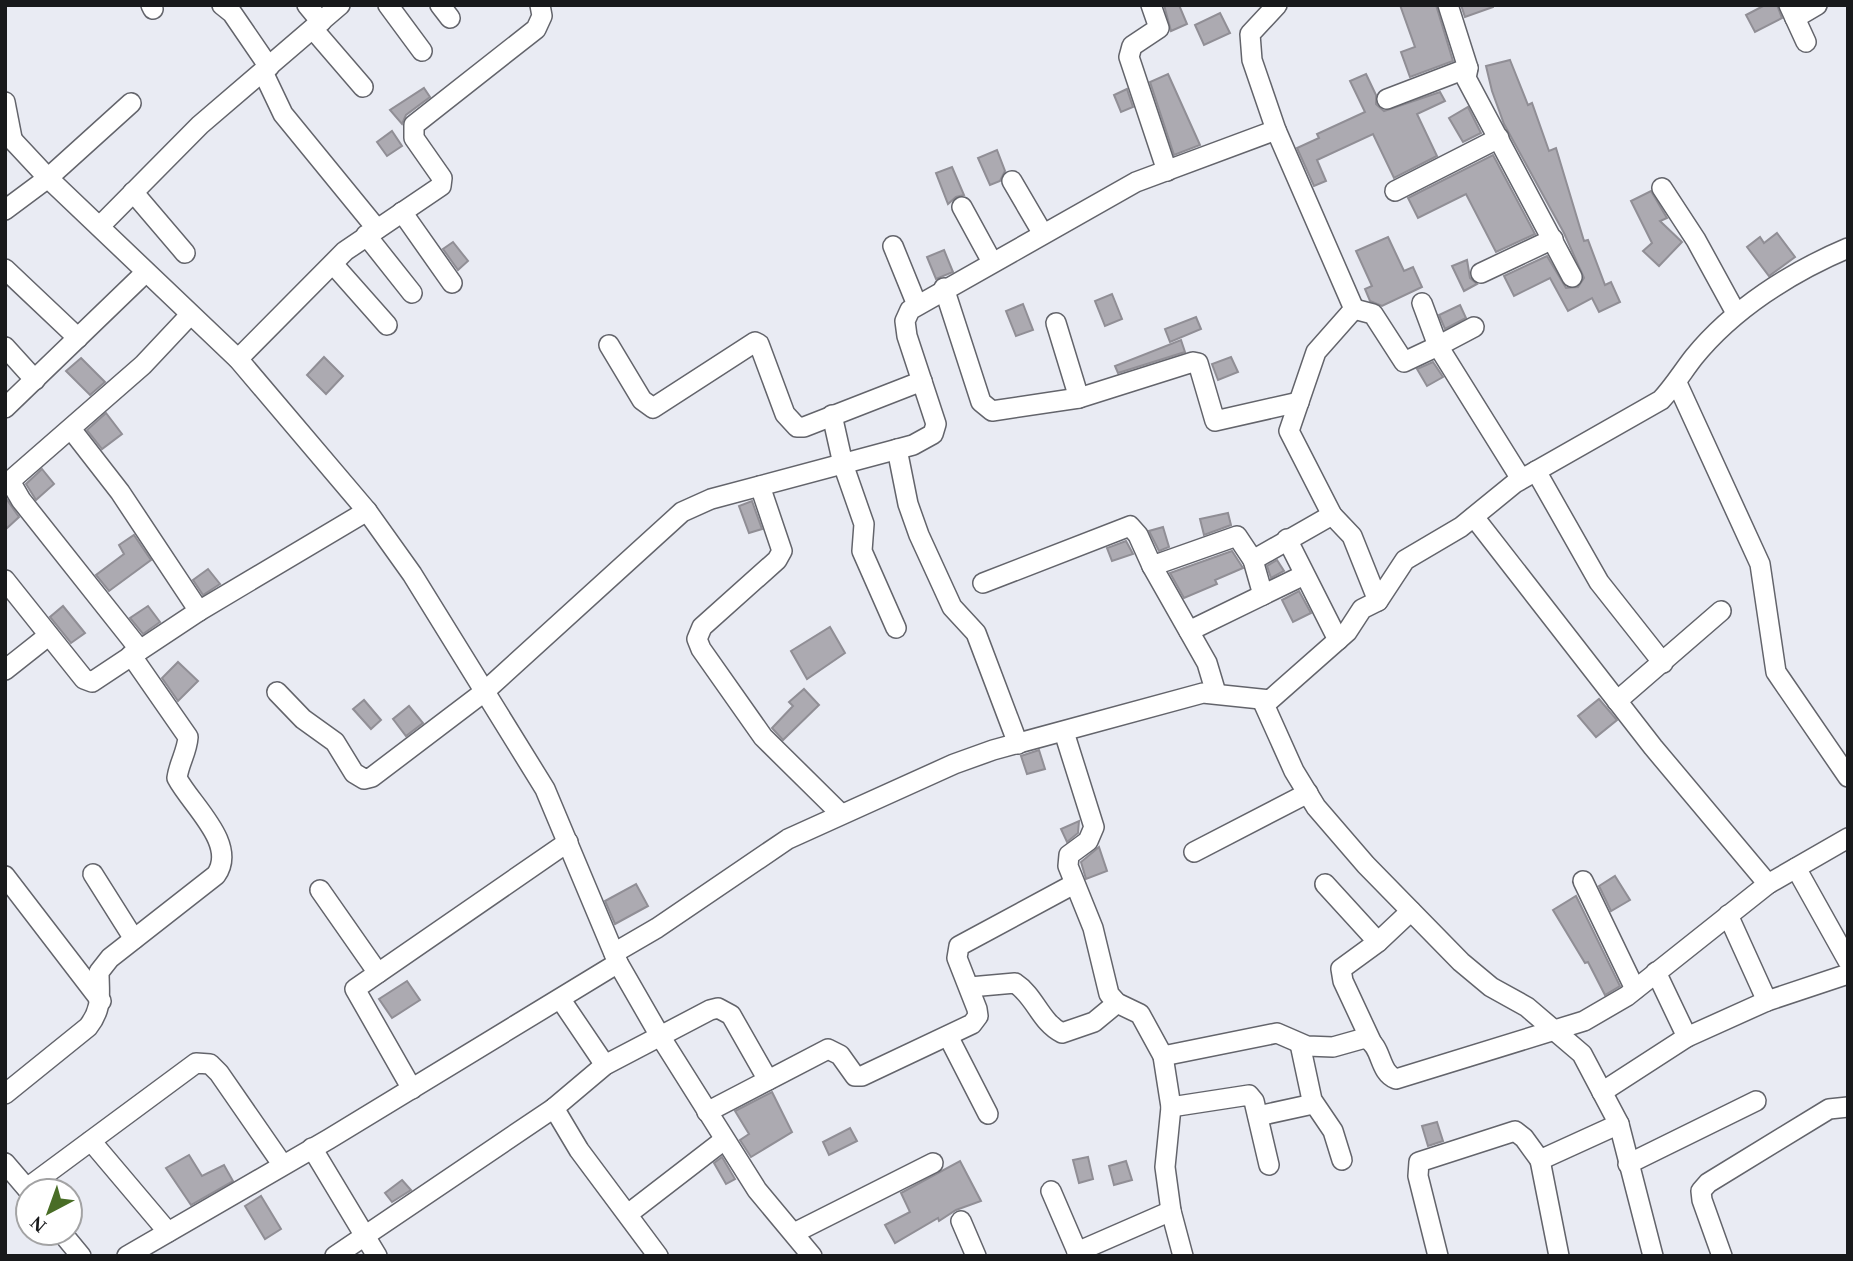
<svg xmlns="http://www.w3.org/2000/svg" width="1853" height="1261" font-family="'Times New Roman',serif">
<rect width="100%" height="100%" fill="#e9ebf3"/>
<g fill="#acaab1" stroke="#908e95" stroke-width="2">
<polygon points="1164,5 1179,5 1187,24 1171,31"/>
<polygon points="1400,5 1436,5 1453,61 1410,77 1401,52 1415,47"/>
<polygon points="1461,5 1493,5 1493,7 1465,17"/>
<polygon points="1765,5 1777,5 1782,18 1755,32 1746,15"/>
<polygon points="1220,13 1230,33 1204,45 1195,25"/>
<polygon points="1510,60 1528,105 1532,103 1549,151 1556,148 1584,241 1588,240 1605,285 1611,282 1620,302 1599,312 1592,298 1568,311 1550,278 1514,296 1504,276 1547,256 1566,288 1578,287 1584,278 1564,233 1504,124 1492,91 1486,66"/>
<polygon points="1168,74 1200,145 1174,155 1150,82"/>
<polygon points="1366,74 1376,95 1376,104 1384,111 1440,92 1445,101 1417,114 1437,156 1394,178 1373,134 1317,160 1326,181 1314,186 1297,148 1319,138 1317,134 1365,112 1350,81"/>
<polygon points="424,88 430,97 406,115 402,124 390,110"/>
<polygon points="1127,89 1133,107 1121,112 1114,95"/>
<polygon points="1468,107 1481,133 1463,142 1449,118"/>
<polygon points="392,131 402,146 387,156 377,142"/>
<polygon points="997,150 1005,171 1000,181 990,185 978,158"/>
<polygon points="1493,155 1535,234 1496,252 1466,194 1418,218 1408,198"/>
<polygon points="952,167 964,195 956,197 948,204 936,173"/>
<polygon points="1651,191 1667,218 1660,221 1682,242 1659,266 1643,251 1652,243 1631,201"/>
<polygon points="1777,233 1795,257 1769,276 1747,247 1760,237 1764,243"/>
<polygon points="1388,237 1404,271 1413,267 1422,287 1382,306 1370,301 1365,289 1372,286 1356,251"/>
<polygon points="453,242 468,261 458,270 443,249"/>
<polygon points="944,250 953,272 936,279 927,257"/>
<polygon points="1467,260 1470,278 1477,284 1464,291 1452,266"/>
<polygon points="1112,294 1122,319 1105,326 1095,301"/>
<polygon points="1023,304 1033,330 1016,336 1006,311"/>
<polygon points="1460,305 1466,318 1445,329 1439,315"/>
<polygon points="1196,317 1201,329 1170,342 1165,329"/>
<polygon points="1181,340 1185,352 1118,373 1115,366"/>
<polygon points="324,357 343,376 326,394 307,375"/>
<polygon points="1231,357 1238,372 1218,380 1212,364"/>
<polygon points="81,358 105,382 90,395 66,371"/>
<polygon points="1433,362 1443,377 1427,386 1417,369"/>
<polygon points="106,413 122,434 102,449 87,430"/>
<polygon points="42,469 54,484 36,500 26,484"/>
<polygon points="5,497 19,517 5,530"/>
<polygon points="752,501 762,529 749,533 739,506"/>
<polygon points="1228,513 1231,525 1204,535 1200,519"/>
<polygon points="1163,527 1169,547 1159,551 1149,531"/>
<polygon points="134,535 151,560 109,591 96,575 124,554 119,545"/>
<polygon points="1126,541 1133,554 1112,561 1107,548"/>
<polygon points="1232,551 1243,568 1215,580 1217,584 1184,598 1170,573"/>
<polygon points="1277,560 1284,571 1271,578 1267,566"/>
<polygon points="208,569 220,584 203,595 193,580"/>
<polygon points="1299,591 1311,613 1293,622 1282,600"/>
<polygon points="63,606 85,633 71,643 50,617"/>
<polygon points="148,606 160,622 143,634 130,618"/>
<polygon points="830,627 845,653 807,679 791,651"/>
<polygon points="178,662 198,681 178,701 162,678"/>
<polygon points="804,689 819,705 783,740 772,728 793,706 789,702"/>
<polygon points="1599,699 1617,720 1596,737 1578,716"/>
<polygon points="364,700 381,720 371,729 353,709"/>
<polygon points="409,706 423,723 406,736 393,719"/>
<polygon points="1039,750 1045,769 1027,774 1021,756"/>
<polygon points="1079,821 1078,833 1067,842 1061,829"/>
<polygon points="1099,847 1107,871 1086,879 1081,862"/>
<polygon points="1615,876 1630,900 1611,911 1599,886"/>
<polygon points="636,884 648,906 615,924 605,901"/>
<polygon points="1576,896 1620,986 1605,995 1588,962 1585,963 1553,910"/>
<polygon points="407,981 420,1000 392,1018 379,999"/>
<polygon points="772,1092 792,1132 751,1157 740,1140 749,1134 735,1111"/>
<polygon points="1437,1122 1443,1141 1428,1146 1422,1126"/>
<polygon points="850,1128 857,1141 829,1155 823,1142"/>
<polygon points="189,1155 202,1176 224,1165 233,1181 191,1205 166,1168"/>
<polygon points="722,1157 735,1179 726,1184 714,1163"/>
<polygon points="1088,1157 1093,1179 1079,1183 1073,1160"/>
<polygon points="960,1161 981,1201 956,1210 939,1221 938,1218 895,1243 885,1225 910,1212 901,1193"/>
<polygon points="1126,1161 1132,1180 1114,1185 1109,1166"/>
<polygon points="402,1180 411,1190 392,1202 385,1193"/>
<polygon points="261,1196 281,1229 265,1239 245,1206"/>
</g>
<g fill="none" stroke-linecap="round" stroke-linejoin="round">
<defs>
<g id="minor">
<polyline points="151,5 153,9"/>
<polyline points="222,5 232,13 269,67"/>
<polyline points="307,5 321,22"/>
<polyline points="388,5 422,51"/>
<polyline points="440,5 450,18"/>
<polyline points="1151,5 1159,28 1132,46 1129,57 1167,171"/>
<polyline points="1277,5 1250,34 1252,60 1276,130 1354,309"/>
<polyline points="1448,5 1468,68 1466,78 1572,277"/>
<polyline points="1789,5 1806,42"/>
<polyline points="1795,18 1817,5"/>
<polyline points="313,29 363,87"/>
<polyline points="263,72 283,114 377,229"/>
<polyline points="1387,99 1468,68"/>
<polyline points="5,102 12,138"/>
<polyline points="5,132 48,178 238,359 367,511 412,574 545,789 618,963 660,1036 757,1190 812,1256"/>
<polyline points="1012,181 1043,234"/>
<polyline points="1662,188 1696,240 1736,313"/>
<polyline points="1395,191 1499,138"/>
<polyline points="133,192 185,253"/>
<polyline points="962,207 992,262"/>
<polyline points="5,210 48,178 131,103"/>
<polyline points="402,212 452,283"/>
<polyline points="100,226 200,125 340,5"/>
<polyline points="366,235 412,293"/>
<polyline points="893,246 917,305"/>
<polyline points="333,264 387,325"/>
<polyline points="5,269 78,338"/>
<polyline points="1481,273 1553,239"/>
<polyline points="944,288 981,402 992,411 1079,398 1193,362 1198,363 1215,421 1299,402"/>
<polyline points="1422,303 1438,346 1474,327"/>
<polyline points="1354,309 1316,352 1289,431 1332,515 1352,536 1378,601"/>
<polyline points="1354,309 1373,314 1404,362 1438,346 1521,479"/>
<polyline points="1056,323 1079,398"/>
<polyline points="609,345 642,400 653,408 755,342 759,344 785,414 797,427 804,427 922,381"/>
<polyline points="5,347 35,380"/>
<polyline points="238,359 345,251 441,186 442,178 414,138 414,125 536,29 542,16 540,5"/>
<polyline points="1677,383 1760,564 1776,672 1848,777"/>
<polyline points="5,408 146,272"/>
<polyline points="832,415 843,464 864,524 862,551 896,628"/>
<polyline points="71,429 120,492 199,611"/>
<polyline points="897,449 908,504 919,535 952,607 976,633 1018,744"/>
<polyline points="1536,471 1599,582 1663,663"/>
<polyline points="760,486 782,551 777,560 702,627 697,639 701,649 763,737 840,813"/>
<polyline points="1474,517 1653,747 1768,884"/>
<polyline points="1287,539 1338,640"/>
<polyline points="1253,560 1332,515"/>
<polyline points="1152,566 1237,536 1253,560 1263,595"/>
<polyline points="5,580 84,679 92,682 199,611 367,511"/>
<polyline points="983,583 1130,526 1138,535 1152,566 1207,663 1216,693"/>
<polyline points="1189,631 1304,575"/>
<polyline points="140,650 21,500 10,481 143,365 190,315"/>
<polyline points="5,670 48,636"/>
<polyline points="277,692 303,719 335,742 354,773 364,779 372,777 484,692 682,512 711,499 913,445 933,434 936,424 907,336 905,321 910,310 1136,182 1276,130"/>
<polyline points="1617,701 1721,611"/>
<polyline points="1263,702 1294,771 1316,807 1366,865 1461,962 1491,987 1527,1007 1582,1054 1619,1124 1653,1256"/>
<polyline points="1064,732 1094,827 1088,841 1069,855 1068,866 1093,928 1109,994 1117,1003 1140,1014 1163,1056 1171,1107 1165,1167 1171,1211 1183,1256"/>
<polyline points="1194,852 1308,793"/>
<polyline points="1796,868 1848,961"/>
<polyline points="93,874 134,939"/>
<polyline points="5,876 101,1001"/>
<polyline points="1583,881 1635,989"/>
<polyline points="1325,884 1378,942"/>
<polyline points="320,890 378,973"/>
<polyline points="1728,915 1767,1001"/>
<path d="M614 953 657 928 788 839 954 764 993 750 1203 693 1270 700 1347 632 1362 609 1378 601 1405 560 1461 527 1515 483 1661 400C1674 386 1683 371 1694 357 1733 309 1791 272 1848 248"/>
<polyline points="1656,972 1687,1037"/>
<path d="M970 987 1015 983C1035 996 1041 1023 1062 1033L1094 1022 1117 1003"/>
<polyline points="561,1000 605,1065"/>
<polyline points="948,1036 988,1114"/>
<polyline points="1371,1041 1343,981 1341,969 1378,942 1411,911"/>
<polyline points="1300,1044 1312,1100 1333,1131 1342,1160"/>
<path d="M1163 1056 1277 1033 1307 1046 1333 1047 1365 1038C1383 1046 1378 1072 1396 1079L1584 1021 1627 996 1768 884 1848 838"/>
<polyline points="412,1089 355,989 568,842"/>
<polyline points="1602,1092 1687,1037 1767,1001 1848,974"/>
<path d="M5 1094 88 1027C103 1008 99 995 99 972L110 958 216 875C238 844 191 805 177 778 179 763 187 752 188 737L131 655"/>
<polyline points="1171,1107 1249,1095 1254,1101 1269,1165"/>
<polyline points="554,1108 579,1150 658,1256"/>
<polyline points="707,1112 828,1049 840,1055 855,1076 862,1076 972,1024 978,1016 977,1009 957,958 959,946 1074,884"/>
<polyline points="1258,1116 1313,1104"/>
<polyline points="91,1141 168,1232"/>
<polyline points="312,1148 377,1256"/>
<polyline points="1540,1160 1559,1256"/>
<polyline points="5,1163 29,1191"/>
<polyline points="1628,1164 1756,1101"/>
<polyline points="27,1188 196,1063 210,1064 219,1073 282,1164"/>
<polyline points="1051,1191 1079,1256"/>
<polyline points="628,1214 724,1140"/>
<polyline points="961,1221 976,1256"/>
<polyline points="62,1233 81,1256"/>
<polyline points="794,1233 933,1163"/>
<polyline points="1077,1252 1171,1211"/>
<polyline points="127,1256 329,1139 618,963"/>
<polyline points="335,1256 554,1108 605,1065 710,1010 718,1008 731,1015 768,1080"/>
<polyline points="1438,1256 1418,1176 1419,1162 1515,1131 1524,1138 1540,1160 1619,1124"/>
<polyline points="1722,1256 1702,1200 1701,1191 1708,1183 1829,1109 1848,1107"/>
</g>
</defs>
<use href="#minor" stroke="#63646b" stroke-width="22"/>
<use href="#minor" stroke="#fff" stroke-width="19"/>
</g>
<rect width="1853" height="1261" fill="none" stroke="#18191b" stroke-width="14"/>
<g transform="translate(49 1212) rotate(221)"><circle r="33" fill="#ffffff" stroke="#a3a3a4" stroke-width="2"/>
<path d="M0-5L12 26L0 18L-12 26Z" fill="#496d26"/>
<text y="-10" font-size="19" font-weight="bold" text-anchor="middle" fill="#18191b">N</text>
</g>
</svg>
